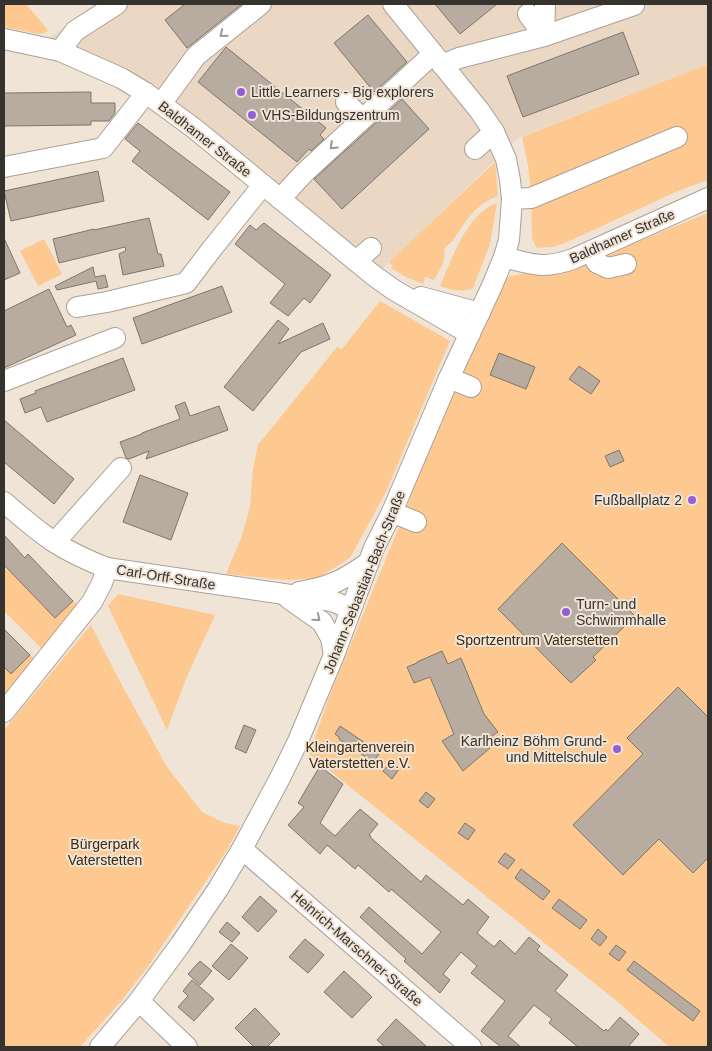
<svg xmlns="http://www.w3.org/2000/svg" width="712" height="1051" font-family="Arial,sans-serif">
<rect width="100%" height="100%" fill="#f0e4d7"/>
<polygon fill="#ead8c5" points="101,4 380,4 383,7 386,4 708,4 708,64 518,138 382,269 173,99 105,59 49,38"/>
<g fill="#fdc990">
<polygon points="4,4 26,4 48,30 47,32 38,34 4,27"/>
<polygon points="708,64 708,180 678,191 565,243 553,247 537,248 532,239 531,191 528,166 522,137"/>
<path d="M495 162 498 196C474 205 467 220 454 239 452 243 448 244 446 247 443 251 445 254 444 259 443 266 437 274 434 280L425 277 423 284 404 276 391 268 393 266 389 262Z"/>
<path d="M497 203 490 244 473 288C462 293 450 290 440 286 452 259 467 213 497 203Z"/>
<polygon points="708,213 708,1047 669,1047 619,1003 309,754 331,692 399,527 460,367 498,286 510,276 527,273 547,275 564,273 584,263"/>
<polygon points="44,239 62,274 38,286 20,251"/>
<polygon points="380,301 450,341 386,492 350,558 318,578 287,580 226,574 242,536 250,506 253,469 258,445 337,347 342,349"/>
<polygon points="4,568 10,571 55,618 73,601 82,609 46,653 4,611"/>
<polygon points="118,594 215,615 186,679 167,730 108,606"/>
<polygon points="91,625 117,676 167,767 202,812 225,823 240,826 227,850 149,965 122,1000 80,1047 4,1047 4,730"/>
<polygon points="30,655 39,662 4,704 4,667 11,674"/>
</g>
<g fill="#b8aca0" stroke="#807569">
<polygon points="185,4 242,4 187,48 165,20"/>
<polygon points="435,4 497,4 460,34"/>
<polygon points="368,15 407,62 374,92 334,43"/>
<polygon points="623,32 639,74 523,117 507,76"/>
<polygon points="226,47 326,128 320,135 324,139 311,151 309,149 297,162 198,82"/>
<polygon points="91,92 91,103 115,103 115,113 109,121 91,121 91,125 4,126 4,93"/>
<polygon points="402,99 429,129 342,209 314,179"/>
<polygon points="138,123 230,192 208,220 132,161 140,151 125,139"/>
<polygon points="98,171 104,201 11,221 4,191"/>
<polygon points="149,218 158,254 161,254 164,266 123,275 119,254 125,251 126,250 125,247 59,263 53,239 94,229 94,230"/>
<polygon points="264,223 331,275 310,303 304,298 288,316 270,303 285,284 235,244 250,225 256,230"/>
<polygon points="4,238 20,273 4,280"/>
<polygon points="93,267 95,277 105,275 108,287 98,289 96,281 57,290 55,286"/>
<polygon points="222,286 232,312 142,344 133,318"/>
<polygon points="49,289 67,327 71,325 76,335 4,368 4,311"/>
<polygon points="278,320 289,329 278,344 323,323 330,339 301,352 253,411 224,387"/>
<polygon points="499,353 535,367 526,389 490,375"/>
<polygon points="123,358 135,390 47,422 41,407 25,413 20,399 36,393 35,391"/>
<polygon points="579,366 600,381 591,394 569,379"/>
<polygon points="185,402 190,416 219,406 228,430 146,459 149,451 129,459 126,458 120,442 142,434 142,433 180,419 175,406"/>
<polygon points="4,420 74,479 54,504 4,462"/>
<polygon points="619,450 624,461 610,467 605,456"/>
<polygon points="140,475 188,493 171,540 123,522"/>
<polygon points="4,535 25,558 28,554 73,601 55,618 4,565"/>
<polygon points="562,543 635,616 593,657 596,660 571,683 498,609"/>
<polygon points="4,629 30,655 11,674 4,667"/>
<polygon points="442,651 448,664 461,658 484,714 498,732 485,741 490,748 463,771 442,741 454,734 430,677 414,683 407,667 417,663 417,662"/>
<polygon points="678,687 708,717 708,858 693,873 659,839 623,875 573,825 643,754 627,738"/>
<polygon points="244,725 256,730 246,753 235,748"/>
<polygon points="340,726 380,753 373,762 339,739 339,737 335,734"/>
<polygon points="390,762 399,769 392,779 383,771"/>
<polygon points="320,766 343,784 320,823 335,836 360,809 378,824 369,835 371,836 370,837 421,882 426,875 463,905 468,899 489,917 477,933 494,947 500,940 515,954 529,937 540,946 537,950 568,975 555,991 604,1031 606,1029 608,1031 620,1017 639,1034 628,1047 578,1047 549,1023 552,1019 534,1005 508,1036 521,1047 501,1047 481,1031 505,1001 471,973 477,966 461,952 443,974 450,980 440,993 404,961 406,959 360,917 369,907 422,954 441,932 391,889 389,892 358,865 355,869 327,845 320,854 288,825 304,807 298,803"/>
<polygon points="426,792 435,799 428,808 419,801"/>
<polygon points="465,823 475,830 468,840 458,833"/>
<polygon points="505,853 515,860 508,869 498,862"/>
<polygon points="521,869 550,891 543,900 515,878"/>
<polygon points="260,896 277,911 258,932 242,917"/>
<polygon points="559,899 587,920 580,929 552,908"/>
<polygon points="227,922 240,933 232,942 219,932"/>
<polygon points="598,929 607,937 600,946 591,939"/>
<polygon points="305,939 324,955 308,973 289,957"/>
<polygon points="231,944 248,958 229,980 212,966"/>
<polygon points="616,945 626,952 619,961 609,954"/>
<polygon points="200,961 212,971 200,985 188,974"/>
<polygon points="634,961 700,1011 693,1021 627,970"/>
<polygon points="344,971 372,997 352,1018 324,992"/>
<polygon points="192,980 214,999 194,1021 178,1007 188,996 183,991"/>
<polygon points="255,1008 280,1034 267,1047 254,1047 235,1028"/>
<polygon points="396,1019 427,1047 385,1047 377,1040"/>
</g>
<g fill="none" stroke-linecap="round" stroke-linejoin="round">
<defs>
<g id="minor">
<polyline points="528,14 544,36 545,6"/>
<polyline points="4,39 60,51 121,78 146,93 195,129 373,275 394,290 470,334"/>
<polyline points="60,51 75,31 117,4"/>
<polyline points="442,65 459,58 544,36 634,5"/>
<polyline points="346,102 362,119"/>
<polyline points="161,104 196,56 261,4"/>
<polyline points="475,149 494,132"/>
<polyline points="4,167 103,148 146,93"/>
<polyline points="280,199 304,173 433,54"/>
<polyline points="512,199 531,198 677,137"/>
<polyline points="591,251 597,263 608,268 626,264"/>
<path d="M504 257C532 265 545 269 573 259L708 198"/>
<polyline points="356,261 371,248"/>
<polyline points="421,297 480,313"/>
<polyline points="77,307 107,302 186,283 211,250 263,185"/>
<polyline points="449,378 471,387"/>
<polyline points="4,381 115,338"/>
<path d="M4 502C20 516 36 530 54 542 71 553 89 561 107 568L332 601 351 609"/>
<polyline points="392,512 416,522"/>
<polyline points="55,542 121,468"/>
<path d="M299 592C330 587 344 580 369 562"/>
<polyline points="288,598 322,622 331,638 334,655"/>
<polyline points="4,712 92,602 102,583 107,568"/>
<polyline points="242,849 471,1047"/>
<polyline points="139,1001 187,1047"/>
<polyline points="100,1047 139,1001 180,945 218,889 242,849 281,776 298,741 334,655 374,548 392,512 449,378 492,286 504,257 509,240 512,199 510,180 506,159 494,132 479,110 393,4"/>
</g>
</defs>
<use href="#minor" stroke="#aca094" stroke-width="22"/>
<use href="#minor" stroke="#fff" stroke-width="20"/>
</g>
<defs><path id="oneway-chevron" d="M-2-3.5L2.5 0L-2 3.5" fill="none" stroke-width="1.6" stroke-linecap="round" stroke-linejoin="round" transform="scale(1.25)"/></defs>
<g stroke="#9a9896">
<use href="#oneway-chevron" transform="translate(223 34) rotate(141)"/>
<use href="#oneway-chevron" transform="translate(333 146) rotate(137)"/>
<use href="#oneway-chevron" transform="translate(317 618) rotate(40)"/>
</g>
<g fill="#945ed7" stroke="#f0e4d7" stroke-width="2">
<circle cx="241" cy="92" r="5"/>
<circle cx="252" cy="115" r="5"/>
<circle cx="692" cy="500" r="5"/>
<circle cx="566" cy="612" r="5"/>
<circle cx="617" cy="749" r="5"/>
</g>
<g text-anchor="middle" stroke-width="4" stroke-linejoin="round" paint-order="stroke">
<g font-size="14" fill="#36322d" stroke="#f0e4d7" text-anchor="start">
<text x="251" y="97">Little Learners - Big explorers</text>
<text x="262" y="120">VHS-Bildungszentrum</text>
<text x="682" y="505" text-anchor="end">Fußballplatz 2</text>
<text x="576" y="609">Turn- und<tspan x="576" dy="16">Schwimmhalle</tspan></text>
<text x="607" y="746" text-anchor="end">Karlheinz Böhm Grund-<tspan x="607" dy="16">und Mittelschule</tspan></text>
</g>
<g font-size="14" fill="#36322d" stroke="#f0e4d7">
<text transform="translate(205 139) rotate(38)" y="5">Baldhamer Straße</text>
<text transform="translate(622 236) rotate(-24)" y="5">Baldhamer Straße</text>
<text transform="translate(166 577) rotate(9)" y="5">Carl-Orff-Straße</text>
<text transform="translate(364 582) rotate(-68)" y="5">Johann-Sebastian-Bach-Straße</text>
<text transform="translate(357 948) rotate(41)" y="5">Heinrich-Marschner-Straße</text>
</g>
<g font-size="14" fill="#3f290f" stroke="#f0e4d7">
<text x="537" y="645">Sportzentrum Vaterstetten</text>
<text x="360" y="752">Kleingartenverein<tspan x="360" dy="16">Vaterstetten e.V.</tspan></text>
<text x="105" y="849">Bürgerpark<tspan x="105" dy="16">Vaterstetten</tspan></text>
</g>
</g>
<rect width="712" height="1051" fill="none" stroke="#36322d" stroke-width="10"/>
</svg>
